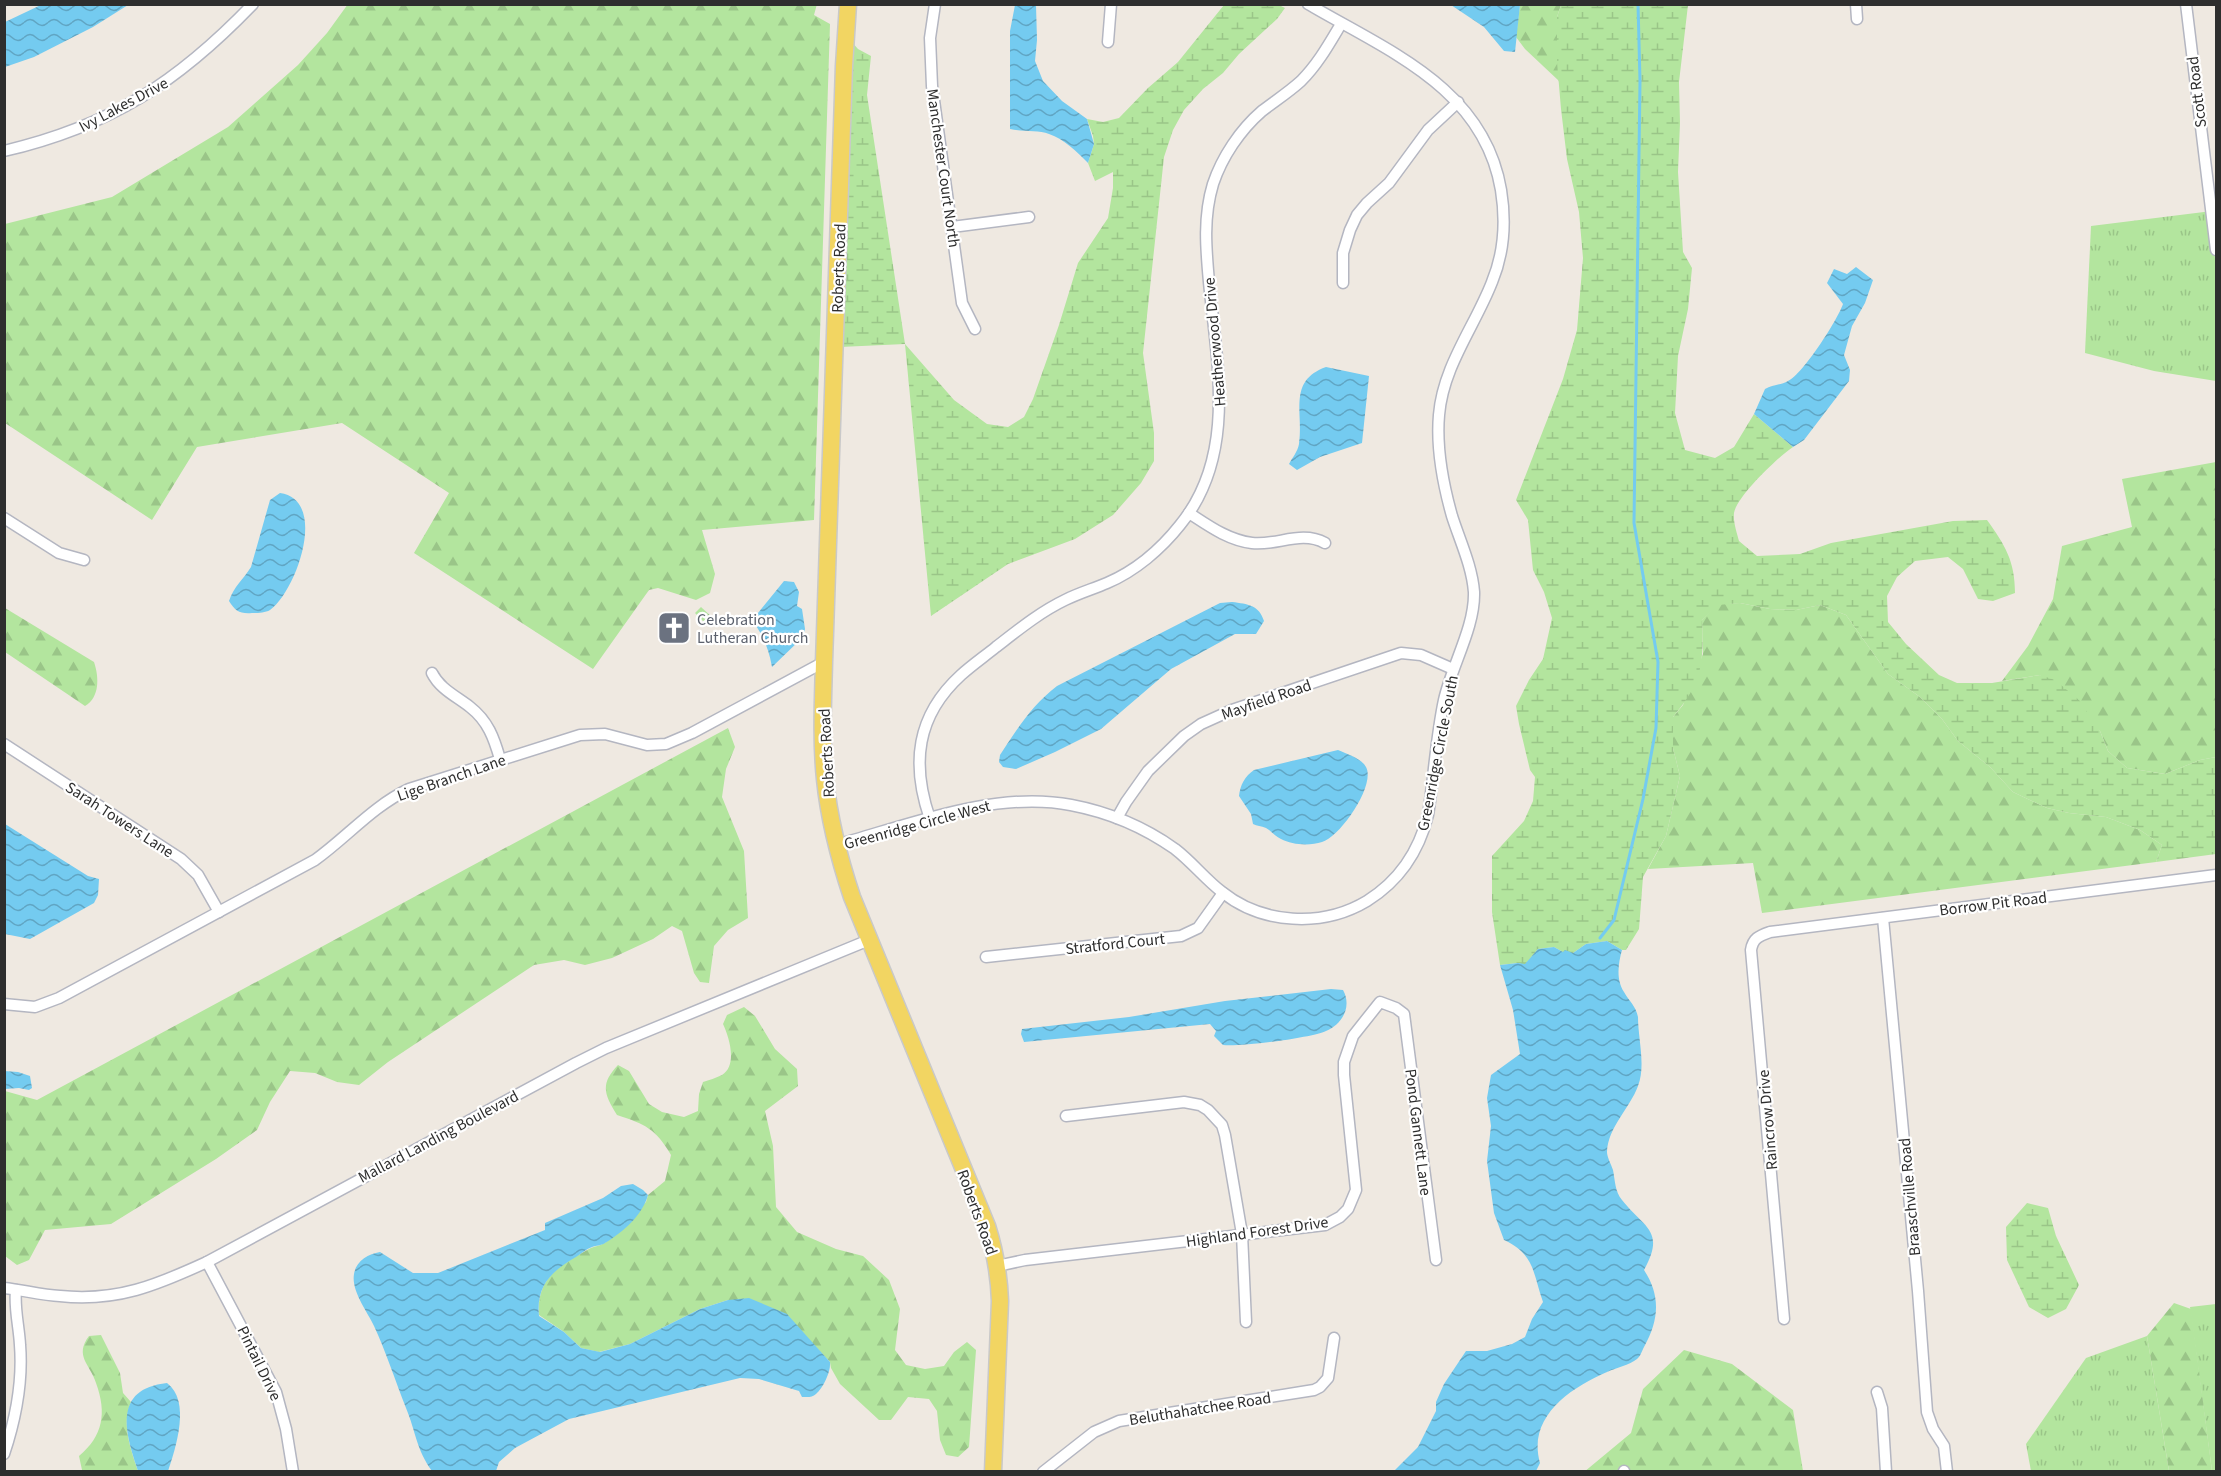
<svg xmlns="http://www.w3.org/2000/svg" width="2221" height="1476" font-family="'Source Sans 3',sans-serif">
<defs>
<pattern id="grass-tufts" width="24" height="20" patternUnits="userSpaceOnUse" patternTransform="scale(1.5)"><rect width="24" height="20" fill="#b3e59e"/><path d="M3 7l-1-3M5 7V3M7 7l1-3M15 17l-1-3M17 17v-4M19 17l1-3" fill="none" stroke="#9ac588"/></pattern>
<pattern id="forest-firs" width="22" height="20" patternUnits="userSpaceOnUse" patternTransform="scale(1.5)"><rect width="22" height="20" fill="#b3e59e"/><path d="M5 1l3.5 6h-7zM16 11l3.5 6h-7z" fill="#9ac588"/></pattern>
<pattern id="wetland-marsh" width="20" height="14" patternUnits="userSpaceOnUse" patternTransform="scale(1.5)"><rect width="20" height="14" fill="#b3e59e"/><path d="M1 5h8M5 5V1M11 12h8M15 12V8" fill="none" stroke="#9ac588"/></pattern>
<pattern id="park-crowns" width="20" height="18" patternUnits="userSpaceOnUse" patternTransform="scale(1.5)"><rect width="20" height="18" fill="#b3e59e"/><path d="M2 6a3 3 0 1 1 6 0M12 15a3 3 0 1 1 6 0" fill="none" stroke="#9ac588"/></pattern>
<pattern id="water-waves" width="16" height="10" patternUnits="userSpaceOnUse" patternTransform="scale(1.5)"><rect width="16" height="10" fill="#74cbf0"/><path d="M0 5q4-4 8 0t8 0" fill="none" stroke="#60a5c3"/></pattern>
</defs>
<rect width="100%" height="100%" fill="#efe9e1"/>
<g fill="url(#grass-tufts)">
<polygon points="2212,211 2216,275 2216,381 2154,371 2085,353 2091,226"/>
<polygon points="2216,1304 2216,1471 2212,1471 2190,1307"/>
<polygon points="2147,1336 2169,1471 2031,1471 2026,1444 2086,1358"/>
</g>
<g fill="url(#forest-firs)">
<polygon points="348,4 817,4 814,15 830,24 814,520 702,530 715,574 710,593 696,600 658,588 649,590 593,669 414,553 449,493 342,423 197,447 152,520 5,423 5,224 112,197 228,127 298,65 327,33"/>
<polygon points="1520,5 1561,5 1557,17 1559,81 1525,49 1516,37"/>
<polygon points="2216,462 2216,757 2200,760 2165,774 2127,768 2108,751 2100,731 2040,675 2002,681 2028,646 2053,599 2062,546 2132,527 2122,479"/>
<polygon points="1740,603 1770,609 1796,610 1820,605 1846,615 1888,674 1920,697 1942,719 1958,741 1990,767 2013,792 2047,808 2069,813 2106,817 2140,830 2162,845 2156,862 1762,913 1753,863 1648,869 1666,836 1680,776 1673,748 1673,717 1683,705 1703,654 1702,620 1717,604"/>
<path d="M5 608 94 662C99 677 100 697 85 706L5 652Z"/>
<polygon points="728,728 735,747 726,769 722,797 744,851 748,918 728,930 714,946 709,983 700,982 694,973 682,931 672,926 653,939 612,958 585,965 564,960 534,965 388,1062 359,1085 337,1082 315,1073 290,1071 270,1102 257,1130 216,1159 111,1224 45,1230 29,1260 17,1265 5,1256 5,1091 37,1100"/>
<path d="M744 1007 755 1016 775 1049 797 1069 798 1086 765 1111 773 1146 776 1207 797 1232 836 1249 863 1256 889 1280 900 1309 895 1350 906 1365 925 1369 944 1366 954 1352 967 1342 976 1350 969 1447 958 1457 946 1455 940 1440 937 1411 929 1399 908 1397 891 1420H879L840 1384 831 1368 830 1362 814 1345 728 1300 700 1309 630 1344 599 1352 581 1348 564 1332 539 1315C536 1278 560 1265 589 1249 594 1246 601 1246 606 1242 621 1231 633 1215 646 1202L648 1195 665 1181 671 1155C656 1129 645 1124 617 1115 604 1094 600 1084 618 1065L629 1071 649 1104 662 1112 684 1117 698 1111 699 1094 703 1082C709 1080 716 1078 722 1075 738 1065 729 1037 723 1024L727 1015Z"/>
<polygon points="2174,1303 2191,1309 2212,1471 2169,1471 2147,1336"/>
<path d="M101 1335 120 1373 123 1393 131 1402C121 1424 131 1450 138 1471L82 1470 79 1456C103 1436 107 1413 96 1383 90 1364 74 1356 89 1336Z"/>
<polygon points="1684,1350 1732,1364 1793,1410 1803,1471 1584,1472 1631,1433 1643,1389"/>
</g>
<g fill="url(#wetland-marsh)">
<polygon points="1224,5 1279,5 1285,8 1277,19 1239,54 1223,73 1203,89 1184,110 1173,130 1164,157 1143,353 1154,433 1154,461 1141,483 1113,515 1075,539 1008,564 931,616 905,344 840,347 851,41 858,49 871,56 867,95 905,344 954,400 987,424 1008,427 1024,417 1033,399 1059,325 1078,263 1108,218 1113,188 1113,172 1095,181 1088,163 1094,144 1093,136 1087,119 1103,122 1119,118 1148,88 1178,62"/>
<path d="M1561 5H1688L1679 82 1680 123 1678 172 1683 252 1692 268 1688 309 1678 356 1675 413 1685 450 1715 458 1734 447 1754 414 1793 447C1778 457 1737 496 1734 513 1733 522 1737 533 1739 541L1757 556 1800 554 1831 543 1953 521 1987 520C2005 545 2015 561 2015 593L1993 601 1978 599 1963 569 1948 557 1915 561 1897 577 1887 596 1888 622 1906 644 1939 675 1957 683H1992L2040 675 2055 680 2079 700 2100 731 2108 751 2127 768 2165 774 2200 760 2216 757V854L2156 862 2162 845 2140 830 2106 817 2069 813 2047 808 2013 792 1990 767 1958 741 1942 719 1920 697 1888 674 1846 615 1820 605 1796 610 1770 609 1740 603 1718 605 1702 620C1704 664 1702 683 1673 717V748L1680 776 1666 836 1643 877 1639 929 1626 950H1622L1607 941 1586 944 1573 953 1563 952 1554 947 1538 949 1525 965 1518 963 1500 965 1492 912V856L1524 821 1533 801 1535 777 1530 770 1519 724 1516 706 1529 680 1543 659 1552 618 1544 592 1533 570 1528 520 1516 500 1563 379 1577 330 1583 258 1579 212 1567 159 1561 109 1557 62V17Z"/>
<polygon points="2027,1203 2048,1208 2056,1236 2079,1285 2066,1309 2048,1318 2029,1307 2007,1260 2006,1227"/>
</g>
<polygon fill="url(#park-crowns)" points="701,607 713,618 707,625 695,613"/>
<g fill="url(#water-waves)">
<polygon points="43,4 128,4 128,5 93,27 34,57 5,67 5,22"/>
<path d="M1015 5H1036L1037 40 1035 61 1043 81 1062 101 1087 119 1094 144 1088 163C1077 152 1064 139 1049 134 1038 130 1023 132 1010 129V31Z"/>
<polygon points="1451,5 1520,5 1515,52 1504,51 1484,27"/>
<path d="M1856 267 1873 280 1865 303 1852 326 1844 355 1850 370 1849 381 1804 440 1793 447 1754 414 1765 389C1772 385 1781 385 1788 381 1803 374 1837 321 1843 304L1827 283 1834 269 1847 274Z"/>
<path d="M1326 367 1369 376 1362 443 1320 457 1297 470 1289 464C1292 458 1298 451 1299 444 1304 413 1287 381 1326 367Z"/>
<path d="M280 493C329 500 296 592 270 610 265 613 257 613 252 613 240 614 235 611 229 601 234 586 243 580 251 567L270 500Z"/>
<path d="M784 581 794 582 799 592 797 606 802 609 805 629 803 637 772 667C769 650 764 637 754 623L758 613Z"/>
<path d="M1232 602C1248 604 1259 605 1264 621L1256 634H1235L1171 669 1101 729 1055 752 1016 769 1003 767 999 762 1000 755C1017 729 1032 705 1057 686L1220 603Z"/>
<path d="M1338 750C1347 754 1361 758 1366 767 1376 785 1340 837 1322 842 1310 846 1292 845 1281 839 1275 836 1271 831 1266 828 1261 826 1257 826 1253 824L1251 814 1239 796C1240 785 1245 776 1254 770Z"/>
<polygon points="5,824 88,876 99,879 98,895 94,903 30,939 5,934"/>
<path d="M1607 941 1622 950C1618 964 1616 980 1624 992 1629 1001 1636 1006 1638 1017 1638 1039 1646 1065 1638 1086 1630 1108 1608 1127 1607 1152 1607 1157 1611 1164 1613 1170 1615 1180 1615 1192 1622 1200 1644 1228 1666 1230 1644 1270 1661 1296 1659 1320 1644 1347 1642 1351 1640 1357 1637 1359 1630 1365 1615 1368 1607 1372 1570 1388 1527 1417 1540 1463L1536 1471H1394L1418 1447 1436 1411V1402L1444 1384 1466 1351H1487L1512 1344 1525 1337 1532 1319 1543 1302C1533 1274 1535 1254 1504 1240L1494 1213 1487 1161 1491 1126 1487 1098 1491 1075 1520 1054 1513 1010 1500 965 1518 963 1525 964 1538 949 1554 947 1563 952 1565 950 1573 953 1586 944Z"/>
<path d="M1331 989 1343 990C1352 1006 1343 1024 1326 1031 1311 1038 1240 1047 1223 1045L1214 1036 1216 1031 1210 1024 1024 1042 1021 1034 1022 1029 1129 1017 1225 1001Z"/>
<polygon points="4,1071 18,1072 30,1076 32,1088 29,1090 19,1088 5,1089"/>
<path d="M633 1184 643 1190 648 1195C642 1216 623 1232 605 1243 601 1246 596 1245 592 1247 586 1249 581 1254 576 1257 552 1271 536 1285 539 1316L564 1332 581 1348 600 1352 630 1344 700 1309 728 1300 749 1298 787 1314 830 1362C831 1371 824 1387 816 1394 812 1398 807 1397 802 1397L799 1391 759 1379 740 1378 569 1419 515 1448 499 1462 496 1471H432C416 1449 416 1432 406 1408 395 1380 386 1352 374 1326 367 1311 351 1291 354 1274 356 1261 368 1254 380 1252L413 1273H438L545 1230V1223L603 1198 621 1186Z"/>
<path d="M167 1383C191 1401 176 1447 168 1471H138C125 1433 112 1389 167 1383Z"/>
</g>
<g fill="none" stroke-linecap="round" stroke-linejoin="round">
<polyline stroke="#74cbf0" stroke-width="3" points="1600,938 1614,920 1643,799 1656,728 1658,662 1634,523 1640,81 1638,4"/>
<defs>
<g id="street">
<polyline points="935,4 930,38 932,86 962,303 975,329"/>
<polyline points="1856,4 1857,19"/>
<polyline points="2186,4 2216,250"/>
<polyline points="1108,42 1111,4"/>
<path d="M4 151C111 126 178 82 253 4"/>
<polyline points="952,227 1029,217"/>
<polyline points="1343,283 1343,253 1350,230 1357,215 1367,203 1389,183 1428,130 1458,102"/>
<path d="M1189 513C1209 526 1228 540 1252 543 1277 546 1301 530 1325 543"/>
<polyline points="4,518 59,553 84,560"/>
<path d="M432 673C440 689 456 696 470 707 488 721 494 738 500 759"/>
<polyline points="4,744 181,859 198,875 219,912"/>
<polyline points="1117,818 1126,802 1148,771 1184,736 1201,724 1232,710 1401,653 1421,655 1453,669"/>
<path d="M930 819C911 764 916 716 961 675 972 665 985 656 996 647 1018 630 1040 612 1065 600 1079 593 1093 589 1107 583 1135 571 1161 549 1180 525 1237 456 1217 364 1209 282 1206 249 1203 217 1213 184 1222 157 1240 130 1262 111 1275 101 1289 92 1301 81 1318 64 1329 44 1341 24"/>
<path d="M836 845C909 825 995 790 1071 805 1108 812 1144 827 1175 849 1192 862 1205 879 1222 892 1262 924 1322 928 1367 901 1399 881 1419 851 1428 815 1434 777 1436 737 1444 700 1452 665 1475 627 1474 592 1472 566 1460 541 1452 516 1443 484 1436 449 1439 415 1443 366 1475 326 1492 282 1504 253 1506 221 1501 190 1484 88 1388 51 1308 4"/>
<polyline points="1883,918 1918,1291 1927,1412 1933,1429 1944,1446 1947,1472"/>
<polyline points="986,957 1181,936 1198,928 1223,893"/>
<path d="M4 1004 35 1007 59 998 315 860C347 837 373 806 409 789L580 735 605 734 647 745 666 744 692 733 824 662"/>
<polyline points="1066,1116 1184,1102 1200,1105 1208,1110 1222,1125 1225,1135 1242,1234 1246,1322"/>
<polyline points="207,1262 276,1392 286,1429 293,1472"/>
<polyline points="997,1266 1025,1260 1325,1225 1340,1217 1348,1209 1356,1190 1344,1075 1344,1062 1353,1036 1380,1002 1396,1008 1404,1014 1436,1260"/>
<path d="M4 1288C23 1290 41 1295 60 1296 117 1302 157 1285 207 1262L576 1063 606 1048 869 940"/>
<path d="M1784 1319 1751 950C1753 938 1759 936 1770 932L2216 875"/>
<polyline points="1877,1392 1882,1408 1886,1472"/>
<path d="M4 1454C16 1418 23 1383 20 1345 19 1326 14 1308 16 1290"/>
<polyline points="1043,1472 1094,1432 1119,1421 1314,1390 1320,1387 1328,1378 1334,1338"/>
<polyline points="1624,1472 1624,1471"/>
</g>
<path id="primary" d="M848 4 844 66 824 662C823 701 821 740 825 779 829 819 839 858 852 897L987 1226C995 1251 999 1275 1000 1301L993 1472"/>
</defs>
<use href="#street" stroke="#b4b6c1" stroke-width="13"/>
<use href="#primary" stroke="#c9c9c9" stroke-width="19"/>
<use href="#street" stroke="#fff" stroke-width="10"/>
<use href="#primary" stroke="#f2d562" stroke-width="16"/>
</g>
<defs>
<symbol id="church-square" viewBox="-11 -11 22 22"><rect x="-9" y="-9" width="18" height="18" rx="4" fill="#6b7280" stroke="#fff"/><path d="M-1.2-6h2.4v3.5h3.3v2.4h-3.3V6h-2.4V-.1h-3.3v-2.4h3.3Z" fill="#fff"/></symbol>
</defs>
<g fill-rule="evenodd">
<use href="#church-square" x="655" y="609" width="38" height="38"/>
</g>
<g text-anchor="middle" stroke-width="4.5" stroke-linejoin="round" paint-order="stroke">
<g font-size="16" fill="#2e2e2e" stroke="#fff">
<text transform="translate(2196 92) rotate(-97)" y="6">Scott Road</text>
<text transform="translate(123 104) rotate(-28)" y="6">Ivy Lakes Drive</text>
<text transform="translate(944 168) rotate(82)" y="6">Manchester Court North</text>
<text transform="translate(838 268) rotate(-88)" y="6">Roberts Road</text>
<text transform="translate(1214 342) rotate(-95)" y="6">Heatherwood Drive</text>
<text transform="translate(1266 699) rotate(-19)" y="6">Mayfield Road</text>
<text transform="translate(826 753) rotate(-93)" y="6">Roberts Road</text>
<text transform="translate(1437 753) rotate(-79)" y="6">Greenridge Circle South</text>
<text transform="translate(451 777) rotate(-19)" y="6">Lige Branch Lane</text>
<text transform="translate(120 819) rotate(33)" y="6">Sarah Towers Lane</text>
<text transform="translate(917 824) rotate(-15)" y="6">Greenridge Circle West</text>
<text transform="translate(1993 903) rotate(-7)" y="6">Borrow Pit Road</text>
<text transform="translate(1115 943) rotate(-6)" y="6">Stratford Court</text>
<text transform="translate(1767 1120) rotate(-95)" y="6">Raincrow Drive</text>
<text transform="translate(1419 1132) rotate(83)" y="6">Pond Gannett Lane</text>
<text transform="translate(438 1136) rotate(-28)" y="6">Mallard Landing Boulevard</text>
<text transform="translate(1909 1197) rotate(-95)" y="6">Braaschville Road</text>
<text transform="translate(978 1212) rotate(70)" y="6">Roberts Road</text>
<text transform="translate(1257 1231) rotate(-8)" y="6">Highland Forest Drive</text>
<text transform="translate(260 1363) rotate(64)" y="6">Pintail Drive</text>
<text transform="translate(1200 1408) rotate(-9)" y="6">Beluthahatchee Road</text>
</g>
<g font-size="16" fill="#5b616d" stroke="#fff" text-anchor="start">
<text x="697" y="625">Celebration<tspan x="697" dy="18">Lutheran Church</tspan></text>
</g>
</g>
<rect width="2221" height="1476" fill="none" stroke="#2e2e2e" stroke-width="12"/>
</svg>
